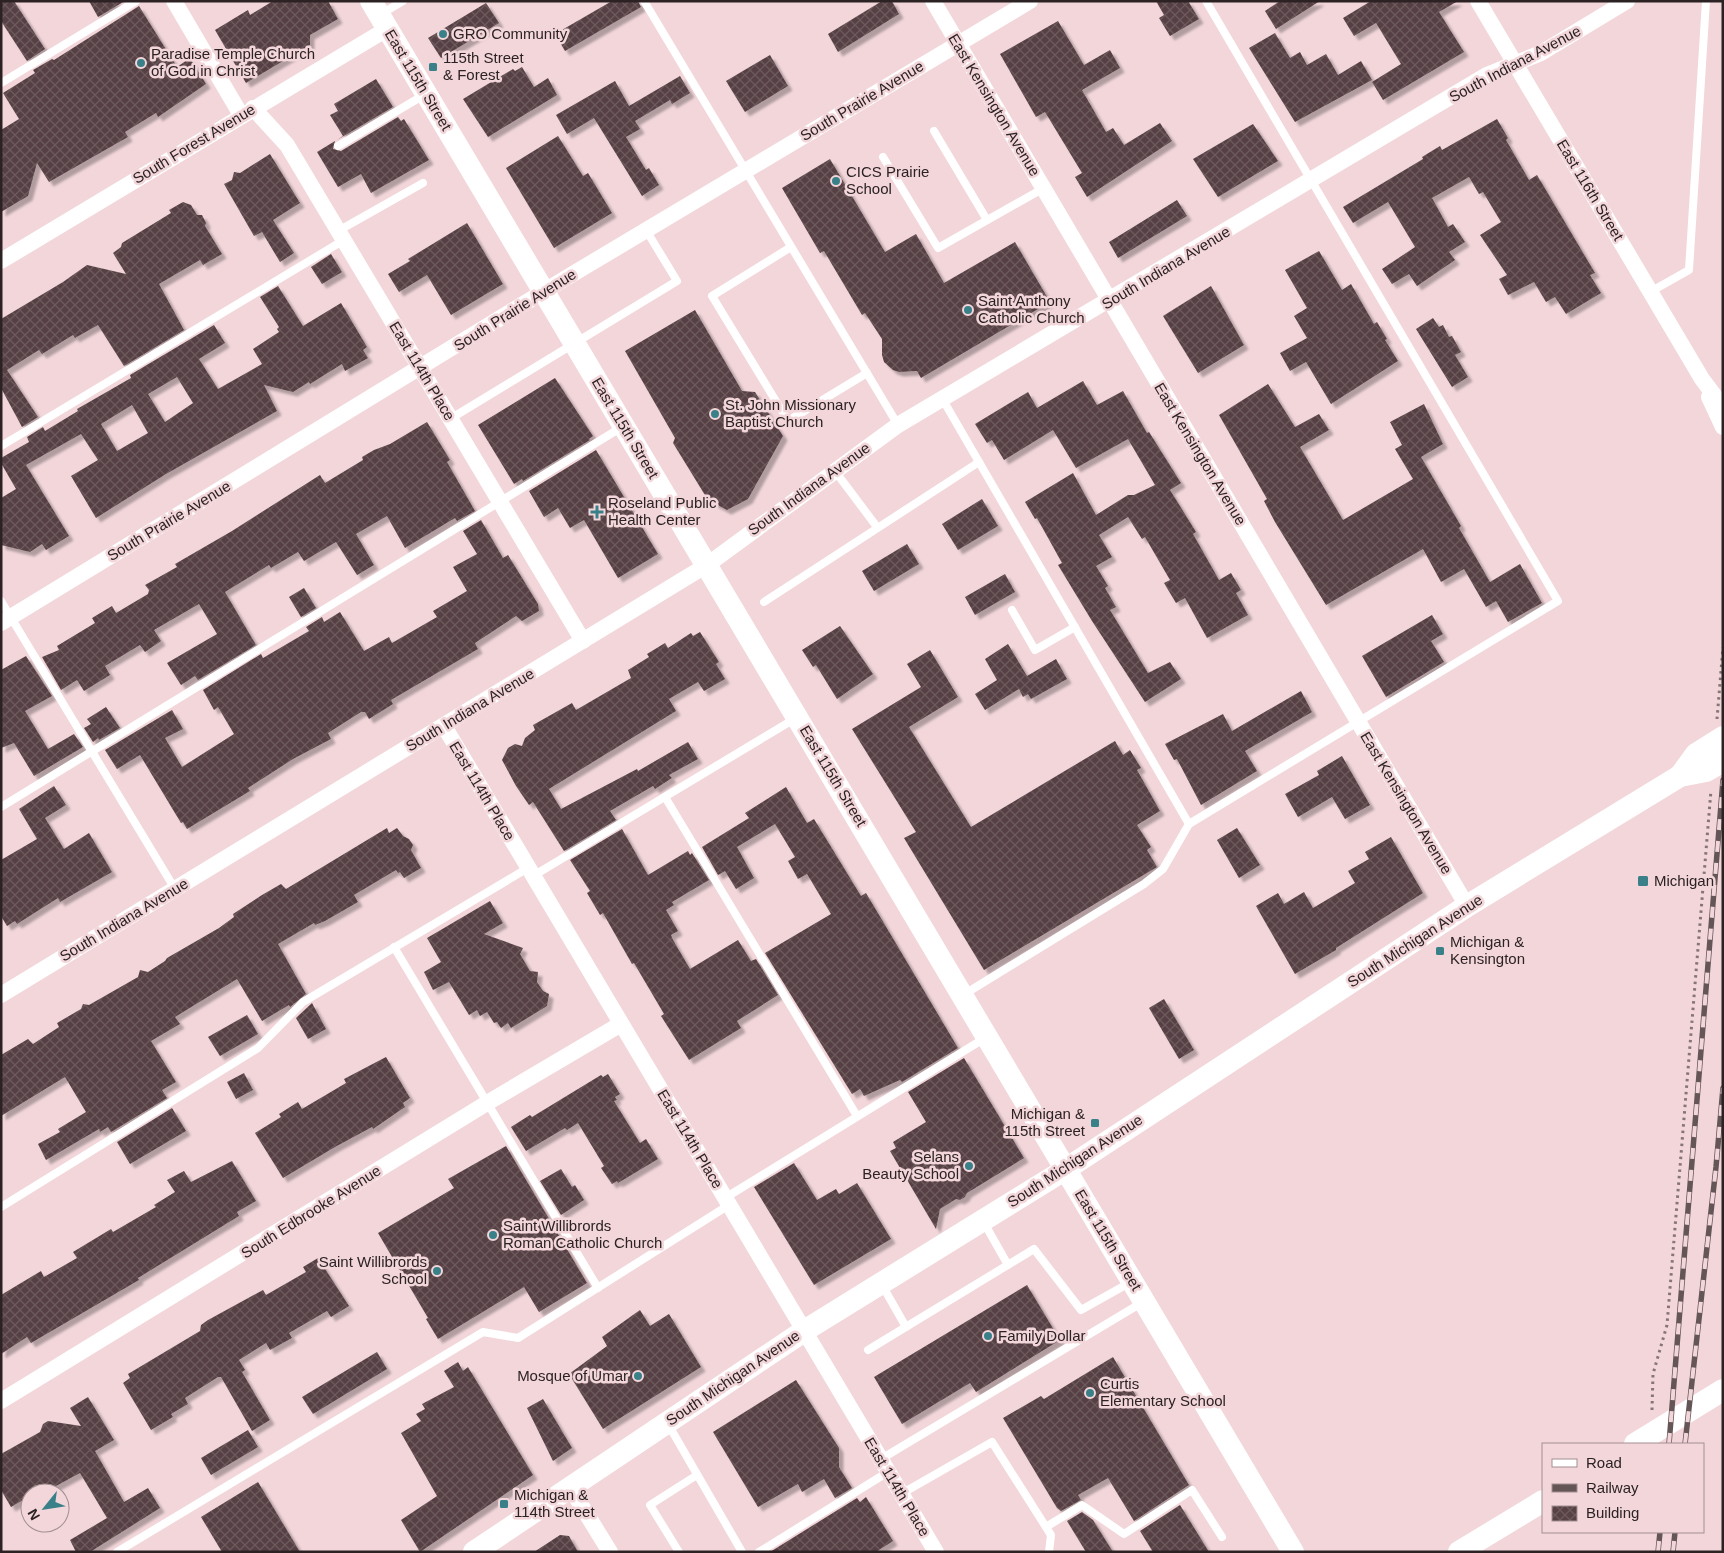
<svg xmlns="http://www.w3.org/2000/svg" width="1724" height="1553" font-family="Arial,sans-serif">
<defs>
<pattern id="building-cross-hatch" width="8" height="8" patternUnits="userSpaceOnUse" patternTransform="scale(1.25)"><rect width="8" height="8" fill="#574144"/><path d="M0 0l8 8M0 8l8-8" fill="none" stroke="#6c5a5c"/></pattern>
<filter id="shadow"><feDropShadow dx="4.5" dy="4.5" stdDeviation="1" flood-color="#0004"/></filter>
</defs>
<rect width="100%" height="100%" fill="#f2d6da"/>
<g fill="url(#building-cross-hatch)" fill-rule="evenodd" filter="url(#shadow)">
<polygon points="1,1 14,1 45,49 27,61 1,21"/>
<polygon points="89,1 125,1 98,17"/>
<polygon points="273,1 328,1 338,19 310,35 310,45 246,83 215,30 248,10 250,15"/>
<polygon points="612,1 638,1 641,7 565,51 555,34"/>
<polygon points="882,1 892,1 899,14 838,52 828,34"/>
<polygon points="1156,1 1188,1 1199,19 1170,36 1159,18 1164,15"/>
<polygon points="1280,1 1320,1 1276,29 1265,11"/>
<polygon points="1371,1 1458,1 1439,12 1464,52 1383,100 1372,82 1401,64 1376,23 1354,36 1343,18"/>
<polygon points="486,3 499,23 441,58 428,38"/>
<polygon points="139,6 177,67 190,58 206,84 158,117 156,113 125,132 128,137 49,182 37,163 28,196 1,212 1,130 19,119 3,93 35,73 33,70 52,59 54,60"/>
<polygon points="1058,21 1084,65 1110,50 1120,68 1082,90 1106,132 1113,128 1124,145 1160,123 1172,141 1087,197 1075,177 1082,173 1045,112 1036,117 1000,54"/>
<polygon points="1275,33 1290,58 1300,52 1307,65 1326,54 1338,75 1361,61 1372,80 1295,122 1249,48"/>
<polygon points="770,55 788,86 745,112 726,81"/>
<polygon points="522,67 534,87 548,78 557,95 488,137 463,99 513,69 515,71"/>
<polygon points="680,76 690,93 672,104 670,100 635,121 640,129 626,137 646,170 649,168 659,185 642,196 594,118 567,134 556,115 615,81 629,106"/>
<polygon points="376,79 393,107 337,140 343,136 330,115 338,111 334,104"/>
<polygon points="398,117 401,121 404,119 429,160 371,193 361,174 338,187 317,152 335,141 333,149 341,151"/>
<polygon points="1497,119 1508,138 1506,140 1529,180 1537,175 1595,273 1590,275 1601,293 1566,314 1555,297 1546,302 1534,282 1508,295 1499,279 1507,275 1480,235 1501,222 1483,192 1479,194 1469,177 1432,198 1448,227 1453,224 1465,242 1449,252 1455,260 1417,286 1409,274 1392,284 1382,269 1415,247 1388,202 1353,223 1343,207 1423,159 1422,157 1440,146 1442,150"/>
<polygon points="1253,124 1278,161 1218,197 1193,159"/>
<polygon points="558,136 583,176 588,173 612,213 554,248 506,168"/>
<polygon points="270,154 300,203 273,220 294,253 280,262 262,232 254,236 224,184 232,180 234,172 240,173"/>
<polygon points="830,159 885,252 916,234 944,283 1015,242 1050,302 921,378 917,371 899,372 893,370 884,362 882,355 882,339 865,313 862,315 824,251 820,253 782,188"/>
<polygon points="1177,200 1187,216 1118,258 1109,242"/>
<polygon points="183,202 191,205 197,215 202,215 206,223 205,226 222,254 203,265 200,260 159,284 184,330 124,366 98,325 75,338 73,335 42,354 39,350 7,370 38,417 22,427 1,388 1,319 63,282 87,265 126,274 113,253 121,247 122,243 171,213 169,210"/>
<polygon points="467,223 503,284 451,315 427,275 399,292 388,274 410,261 408,259"/>
<polygon points="1319,251 1342,290 1351,284 1374,324 1377,322 1387,339 1385,340 1398,361 1331,404 1306,362 1290,371 1280,353 1307,338 1294,316 1307,308 1285,270"/>
<polygon points="331,254 342,272 322,284 311,267"/>
<path d="M278 286 303 326 341 303 367 347 363 350 368 358 345 371 342 364 310 384 309 382 293 392 264 385 277 411 166 474 96 518 71 476 98 460 81 434 26 465 69 536 46 550 42 544 30 552 1 545V498L16 489 1 463V458L29 442 27 437 43 427 45 431 78 411 77 409 131 378 130 375 214 325 225 343 199 359 218 389 262 364 253 349 279 332 277 329 279 327 260 297ZM177 377 193 403 165 422 148 394ZM132 405 148 433 117 451 101 424Z"/>
<polygon points="1211,286 1244,345 1198,373 1163,316"/>
<polygon points="695,310 742,391 755,392 783,436 748,499 727,510 708,500 673,443 675,438 625,351"/>
<polygon points="1433,318 1439,327 1443,325 1449,337 1452,336 1461,352 1455,355 1468,377 1452,387 1416,329"/>
<polygon points="555,378 593,436 589,439 590,440 523,481 522,479 514,484 478,425"/>
<polygon points="1083,381 1097,405 1123,391 1147,433 1149,432 1181,483 1170,490 1196,532 1193,534 1219,580 1231,573 1241,590 1236,593 1248,615 1207,638 1185,598 1176,603 1164,583 1170,580 1145,537 1142,539 1128,517 1099,535 1112,557 1096,566 1108,586 1105,588 1116,607 1110,610 1148,673 1170,662 1181,679 1145,702 1092,621 1058,565 1062,563 1037,518 1035,519 1025,502 1073,473 1096,515 1128,495 1134,495 1155,485 1128,439 1076,468 1053,430 1004,460 992,440 987,443 975,424 1028,392 1037,408"/>
<polygon points="1268,384 1295,427 1319,414 1329,430 1300,447 1343,520 1413,479 1395,449 1402,445 1390,422 1424,404 1443,444 1421,457 1461,526 1459,528 1490,582 1520,564 1542,603 1508,622 1496,601 1486,607 1464,569 1441,582 1423,549 1326,605 1275,522 1264,501 1267,499 1219,415"/>
<polygon points="427,422 450,460 447,462 475,511 457,521 455,518 405,548 387,516 356,534 374,565 357,575 336,542 304,561 298,552 271,568 269,565 225,592 256,645 198,680 195,676 181,685 167,663 217,634 199,604 154,630 161,641 145,652 140,645 105,666 110,675 84,691 77,680 61,690 42,657 59,650 57,646 95,623 92,618 112,606 116,613 148,594 149,590 145,585 177,567 175,564 232,531 320,475 325,483 363,460 362,457 374,450 390,444"/>
<polygon points="596,450 658,554 618,578 584,520 570,528 558,508 544,517 529,491"/>
<polygon points="982,499 998,526 958,550 942,524"/>
<polygon points="481,520 503,558 508,555 538,604 539,611 522,621 516,616 475,643 478,649 391,700 393,704 369,719 365,712 361,712 328,733 331,739 293,759 248,788 250,791 187,829 183,822 181,823 140,755 117,769 105,750 172,710 183,729 165,738 182,767 234,734 218,707 214,710 203,690 261,654 263,658 309,631 306,627 322,617 324,622 340,612 364,651 389,637 392,643 437,617 433,611 467,591 453,567 477,554 463,531"/>
<polygon points="907,544 919,564 874,591 862,571"/>
<polygon points="1005,574 1015,592 975,615 965,597"/>
<polygon points="304,588 316,608 301,617 289,597"/>
<polygon points="1432,615 1443,634 1431,641 1444,662 1386,697 1362,656"/>
<polygon points="840,626 873,674 837,699 816,665 813,667 802,650"/>
<polygon points="700,632 719,662 716,664 725,679 704,691 698,682 669,699 676,711 549,789 561,809 637,769 638,771 688,742 698,759 669,775 672,778 655,789 653,786 610,811 616,820 564,851 533,802 529,805 516,786 502,760 508,748 515,744 522,746 525,738 535,730 533,725 572,703 576,710 631,678 628,670 649,657 647,654 665,643 668,648 691,633 693,636"/>
<polygon points="1008,644 1027,676 1056,659 1067,679 1031,699 1028,694 1023,697 1019,689 985,710 975,694 997,680 985,659"/>
<polygon points="930,650 958,697 909,727 971,827 1115,741 1123,755 1130,750 1141,768 1137,770 1160,811 1137,825 1151,847 1147,850 1157,867 984,970 904,838 916,832 852,729 921,687 907,664"/>
<polygon points="26,656 52,696 25,711 48,749 74,734 83,747 34,776 14,743 1,748 1,670"/>
<polygon points="1301,691 1312,712 1245,751 1257,771 1201,805 1177,759 1174,760 1165,744 1223,714 1232,731"/>
<polygon points="106,707 120,728 99,740 98,738 93,742 84,728 91,724 87,719"/>
<polygon points="1342,756 1370,805 1345,819 1332,797 1298,817 1285,794 1319,775 1317,771"/>
<polygon points="54,786 66,805 45,818 64,849 89,833 112,872 60,902 58,898 17,924 15,921 7,926 1,916 1,860 37,839 19,809"/>
<polygon points="786,787 807,823 814,819 861,896 866,893 958,1048 902,1082 900,1080 864,1096 860,1089 852,1094 765,953 831,914 807,874 798,879 788,861 795,857 775,824 737,847 754,878 736,889 725,871 718,875 702,847 749,818 745,813"/>
<polygon points="387,828 389,833 397,828 403,836 409,839 413,845 411,850 421,868 404,878 400,872 398,873 396,870 354,895 358,902 325,921 315,925 314,923 278,944 306,994 290,1007 289,1005 262,1021 237,979 175,1017 180,1024 151,1041 176,1082 162,1090 167,1098 111,1132 108,1127 100,1132 99,1129 46,1160 38,1144 60,1132 58,1129 86,1112 65,1077 1,1116 1,1055 28,1039 33,1044 59,1027 57,1023 81,1009 83,1004 89,1005 138,977 140,970 148,972 165,961 167,958 219,928 234,917 233,914 262,895 281,884 286,889"/>
<polygon points="1237,828 1260,865 1239,878 1217,840"/>
<polygon points="622,829 648,875 688,851 690,855 692,853 709,880 672,902 674,905 666,910 678,931 671,935 673,940 690,969 738,940 751,961 756,959 778,995 737,1021 741,1028 689,1060 661,1016 664,1014 634,963 632,964 603,913 600,915 587,893 590,891 570,860"/>
<polygon points="1391,837 1423,893 1336,948 1336,950 1295,974 1256,906 1278,893 1284,904 1304,892 1313,908 1355,883 1348,871 1369,859 1365,852"/>
<polygon points="490,901 503,923 484,934 523,948 520,954 530,971 538,972 537,982 543,991 549,994 547,1006 511,1028 508,1023 501,1028 497,1022 494,1023 487,1012 480,1016 477,1010 469,1015 449,982 433,990 424,972 441,962 427,938"/>
<polygon points="1164,999 1194,1050 1179,1059 1149,1008"/>
<polygon points="312,1003 326,1029 308,1039 296,1018"/>
<polygon points="247,1015 258,1034 220,1056 208,1037"/>
<polygon points="386,1057 410,1098 403,1103 405,1107 373,1129 372,1127 335,1147 283,1178 255,1133 281,1117 279,1114 298,1102 302,1109 346,1083 344,1079"/>
<polygon points="964,1058 1024,1158 967,1193 965,1197 960,1200 956,1199 940,1209 936,1229 890,1151 896,1148 893,1142 926,1122 908,1092"/>
<polygon points="244,1073 253,1090 236,1099 227,1082"/>
<polygon points="608,1074 620,1094 615,1097 617,1100 614,1101 640,1143 646,1139 658,1159 618,1183 617,1181 612,1184 601,1168 604,1166 578,1123 567,1130 565,1128 526,1151 511,1127 530,1115 532,1117 601,1075 603,1077"/>
<polygon points="172,1108 186,1131 130,1164 117,1142"/>
<polygon points="506,1146 587,1283 539,1312 524,1287 438,1339 426,1319 428,1318 378,1233 454,1188 448,1179"/>
<polygon points="232,1161 256,1201 237,1212 239,1216 138,1278 139,1280 31,1343 27,1337 1,1354 1,1295 41,1271 44,1277 77,1258 73,1252 111,1229 113,1232 156,1207 154,1205 175,1192 167,1180 184,1171 191,1182"/>
<polygon points="794,1163 817,1200 836,1189 839,1194 857,1183 891,1239 814,1285 754,1187"/>
<polygon points="561,1169 572,1187 575,1185 584,1200 561,1215 540,1181"/>
<polygon points="318,1258 349,1306 331,1317 327,1311 289,1333 292,1338 270,1350 266,1343 239,1360 245,1370 242,1372 270,1420 252,1431 221,1377 218,1377 185,1398 188,1404 171,1414 173,1417 151,1430 123,1383 130,1378 128,1374 200,1331 201,1325 208,1320 263,1290 266,1295 306,1272 303,1267"/>
<polygon points="1027,1285 1060,1340 976,1392 970,1383 902,1424 874,1377"/>
<polygon points="640,1310 650,1326 669,1314 701,1367 603,1429 569,1374 607,1346 602,1337"/>
<polygon points="377,1352 387,1369 313,1414 302,1397"/>
<polygon points="1113,1357 1189,1485 1134,1521 1108,1478 1078,1495 1081,1500 1061,1511 1057,1508 1003,1418 1041,1396 1044,1399"/>
<polygon points="458,1362 463,1371 468,1367 533,1475 420,1552 401,1520 437,1496 401,1433 421,1421 416,1414 425,1409 422,1404 454,1387 444,1371"/>
<polygon points="796,1380 839,1448 839,1467 852,1488 835,1498 824,1479 802,1492 798,1484 758,1507 713,1432"/>
<polygon points="88,1397 114,1440 95,1451 124,1502 148,1488 160,1508 90,1552 76,1552 70,1540 107,1518 80,1473 43,1493 30,1493 30,1496 11,1507 1,1490 1,1454 40,1432 43,1424 48,1421 81,1426 70,1408"/>
<polygon points="543,1399 572,1448 553,1461 527,1408"/>
<polygon points="248,1430 258,1447 211,1475 201,1458"/>
<polygon points="258,1482 300,1552 222,1552 201,1517"/>
<polygon points="866,1497 893,1541 876,1552 770,1552 857,1498 860,1502"/>
<polygon points="1180,1505 1209,1552 1153,1552 1140,1531"/>
<polygon points="1082,1512 1093,1520 1113,1552 1086,1552 1067,1521"/>
<polygon points="560,1535 569,1536 578,1552 534,1552"/>
</g>
<g fill="none" stroke-linecap="round" stroke-linejoin="round">
<g stroke="#867477" stroke-width="3" stroke-dasharray="2.5 4" stroke-linecap="butt">
<polyline points="1717,719 1723,647"/>
<polyline points="1652,1410 1653,1374 1667,1325 1711,790"/>
</g>
<g stroke="#fff" stroke-width="8">
<polyline points="644,1 898,425"/>
<polyline points="381,14 403,1"/>
<polyline points="1,83 136,1"/>
<polyline points="934,131 987,220"/>
<polyline points="338,146 424,95"/>
<polyline points="883,157 938,248 1044,188"/>
<polyline points="338,231 423,183"/>
<polyline points="791,247 712,296 788,421 867,373"/>
<polyline points="1650,292 1689,270 1706,1"/>
<polyline points="943,400 1189,824"/>
<polyline points="450,419 677,281 646,230"/>
<polyline points="1,446 344,240"/>
<polyline points="835,471 877,527"/>
<polyline points="1,601 175,889"/>
<polyline points="764,602 979,462"/>
<polyline points="1012,610 1035,650 1075,627"/>
<polyline points="665,797 857,1116"/>
<polyline points="1,807 622,427"/>
<polyline points="533,876 796,718"/>
<polyline points="394,947 598,1288"/>
<polyline points="963,995 1144,884 1163,869 1189,824 1558,601 1206,1"/>
<polyline points="725,1198 985,1038"/>
<polyline points="1,1207 258,1048 303,1002 528,868"/>
<polyline points="983,1221 1008,1265"/>
<polyline points="882,1285 906,1327"/>
<polyline points="868,1350 1034,1249 1081,1310 1131,1282"/>
<polyline points="668,1424 742,1552"/>
<polyline points="881,1459 1143,1302"/>
<polyline points="901,1494 992,1442 1051,1535 1049,1552"/>
<polyline points="1046,1527 1082,1505 1124,1534 1192,1490 1222,1537"/>
<polyline points="117,1552 483,1332 518,1338 729,1205"/>
<polyline points="679,1552 650,1505 697,1475"/>
<polyline points="759,1552 888,1472"/>
</g>
<g stroke="#fff" stroke-width="16">
<polyline points="174,1 241,115"/>
<polyline points="933,1 1467,906"/>
<polyline points="1478,1 1702,379 1723,407"/>
<polyline points="253,108 287,145 583,641"/>
<polyline points="1,261 387,29"/>
<polyline points="1709,397 1723,427"/>
<polyline points="1,623 566,278 1030,1"/>
<polyline points="444,726 936,1552"/>
<polyline points="1,995 707,565 898,425 1487,75 1541,53 1627,1"/>
<polyline points="1,1401 487,1103 621,1024"/>
<polyline points="570,1487 610,1552"/>
</g>
<g stroke="#fff" stroke-width="22">
<polyline points="371,1 1293,1552"/>
<polyline points="1680,776 1696,754 1723,737"/>
<polyline points="1635,1444 1723,1390"/>
<polyline points="474,1552 804,1331 1066,1169 1467,906 1680,776 1706,771 1723,761"/>
<polyline points="1459,1552 1543,1501"/>
</g>
<defs>
<g id="rail">
<polyline points="1669,1444 1723,780"/>
<polyline points="1685,1444 1716,1167 1723,1088"/>
<polyline points="1658,1552 1660,1532"/>
<polyline points="1673,1552 1675,1532"/>
</g>
</defs>
<use href="#rail" stroke="#645557" stroke-width="5.5"/>
<use href="#rail" stroke="#f2d6da" stroke-width="4" stroke-dasharray="11" stroke-linecap="butt"/>
</g>
<g fill="#398089" stroke="#f2d6da" stroke-width="2">
<circle cx="443" cy="34" r="5"/>
<circle cx="141" cy="63" r="5"/>
<rect x="428" y="62" width="10" height="10" rx="2.5"/>
<circle cx="836" cy="181" r="5"/>
<circle cx="968" cy="310" r="5"/>
<circle cx="715" cy="414" r="5"/>
<path d="M594.5 504.5h5v5h5v5h-5v5h-5v-5h-5v-5h5z"/>
<rect x="1637" y="875" width="12" height="12" rx="2.5"/>
<rect x="1435" y="946" width="10" height="10" rx="2.5"/>
<rect x="1090" y="1118" width="10" height="10" rx="2.5"/>
<circle cx="969" cy="1166" r="5"/>
<circle cx="493" cy="1235" r="5"/>
<circle cx="437" cy="1271" r="5"/>
<circle cx="988" cy="1336" r="5"/>
<circle cx="638" cy="1376" r="5"/>
<circle cx="1090" cy="1393" r="5"/>
<rect x="499" y="1499" width="10" height="10" rx="2.5"/>
</g>
<g text-anchor="middle" stroke-width="5" stroke-linejoin="round" paint-order="stroke">
<g font-size="15" fill="#2c2224" stroke="#f2d6da" text-anchor="start">
<text x="453" y="39">GRO Community</text>
<text x="151" y="59">Paradise Temple Church<tspan x="151" dy="17">of God in Christ</tspan></text>
<text x="443" y="63">115th Street<tspan x="443" dy="17">&amp; Forest</tspan></text>
<text x="846" y="177">CICS Prairie<tspan x="846" dy="17">School</tspan></text>
<text x="978" y="306">Saint Anthony<tspan x="978" dy="17">Catholic Church</tspan></text>
<text x="725" y="410">St. John Missionary<tspan x="725" dy="17">Baptist Church</tspan></text>
<text x="608" y="508">Roseland Public<tspan x="608" dy="17">Health Center</tspan></text>
<text x="1654" y="886">Michigan</text>
<text x="1450" y="947">Michigan &amp;<tspan x="1450" dy="17">Kensington</tspan></text>
<text x="1085" y="1119" text-anchor="end">Michigan &amp;<tspan x="1085" dy="17">115th Street</tspan></text>
<text x="959" y="1162" text-anchor="end">Selans<tspan x="959" dy="17">Beauty School</tspan></text>
<text x="503" y="1231">Saint Willibrords<tspan x="503" dy="17">Roman Catholic Church</tspan></text>
<text x="427" y="1267" text-anchor="end">Saint Willibrords<tspan x="427" dy="17">School</tspan></text>
<text x="998" y="1341">Family Dollar</text>
<text x="628" y="1381" text-anchor="end">Mosque of Umar</text>
<text x="1100" y="1389">Curtis<tspan x="1100" dy="17">Elementary School</tspan></text>
<text x="514" y="1500">Michigan &amp;<tspan x="514" dy="17">114th Street</tspan></text>
</g>
<g font-size="15" fill="#2c2224" stroke="#f2d6da">
<text transform="translate(1515 64) rotate(-28)" y="5">South Indiana Avenue</text>
<text transform="translate(418 80) rotate(59)" y="5">East 115th Street</text>
<text transform="translate(862 101) rotate(-31)" y="5">South Prairie Avenue</text>
<text transform="translate(994 105) rotate(59)" y="5">East Kensington Avenue</text>
<text transform="translate(194 144) rotate(-31)" y="5">South Forest Avenue</text>
<text transform="translate(1590 190) rotate(59)" y="5">East 116th Street</text>
<text transform="translate(1166 268) rotate(-31)" y="5">South Indiana Avenue</text>
<text transform="translate(515 310) rotate(-32)" y="5">South Prairie Avenue</text>
<text transform="translate(422 371) rotate(59)" y="5">East 114th Place</text>
<text transform="translate(625 428) rotate(59)" y="5">East 115th Street</text>
<text transform="translate(1200 454) rotate(59)" y="5">East Kensington Avenue</text>
<text transform="translate(809 489) rotate(-36)" y="5">South Indiana Avenue</text>
<text transform="translate(169 521) rotate(-31)" y="5">South Prairie Avenue</text>
<text transform="translate(470 710) rotate(-31)" y="5">South Indiana Avenue</text>
<text transform="translate(833 776) rotate(59)" y="5">East 115th Street</text>
<text transform="translate(482 791) rotate(59)" y="5">East 114th Place</text>
<text transform="translate(1406 803) rotate(59)" y="5">East Kensington Avenue</text>
<text transform="translate(124 920) rotate(-31)" y="5">South Indiana Avenue</text>
<text transform="translate(1415 941) rotate(-33)" y="5">South Michigan Avenue</text>
<text transform="translate(690 1139) rotate(59)" y="5">East 114th Place</text>
<text transform="translate(1075 1161) rotate(-33)" y="5">South Michigan Avenue</text>
<text transform="translate(311 1212) rotate(-32)" y="5">South Edbrooke Avenue</text>
<text transform="translate(1108 1240) rotate(59)" y="5">East 115th Street</text>
<text transform="translate(733 1378) rotate(-34)" y="5">South Michigan Avenue</text>
<text transform="translate(897 1487) rotate(59)" y="5">East 114th Place</text>
</g>
</g>
<rect width="1724" height="1553" fill="none" stroke="#2c2224" stroke-width="5"/>
<rect x="1542" y="1443" width="162" height="90" fill="#f2d6da" stroke="#a38e91"/>
<rect x="1552" y="1459" width="25" height="8" fill="#ffffff" stroke="#a38e91"/>
<text x="1586" y="1468" font-size="15" fill="#2c2224">Road</text>
<rect x="1552" y="1484" width="25" height="8" fill="#645557" stroke="#a38e91"/>
<text x="1586" y="1493" font-size="15" fill="#2c2224">Railway</text>
<rect x="1552" y="1506" width="25" height="15" fill="url(#building-cross-hatch)" stroke="#a38e91"/>
<text x="1586" y="1518" font-size="15" fill="#2c2224">Building</text>
<g transform="translate(45 1508) rotate(240)"><circle r="24" fill="#f2d6da" stroke="#a38e91"/>
<path d="M0-4L9 19L0 12L-9 19Z" fill="#398089"/>
<text y="-8" font-size="14" font-weight="bold" text-anchor="middle" fill="#2c2224">N</text>
</g>
</svg>
